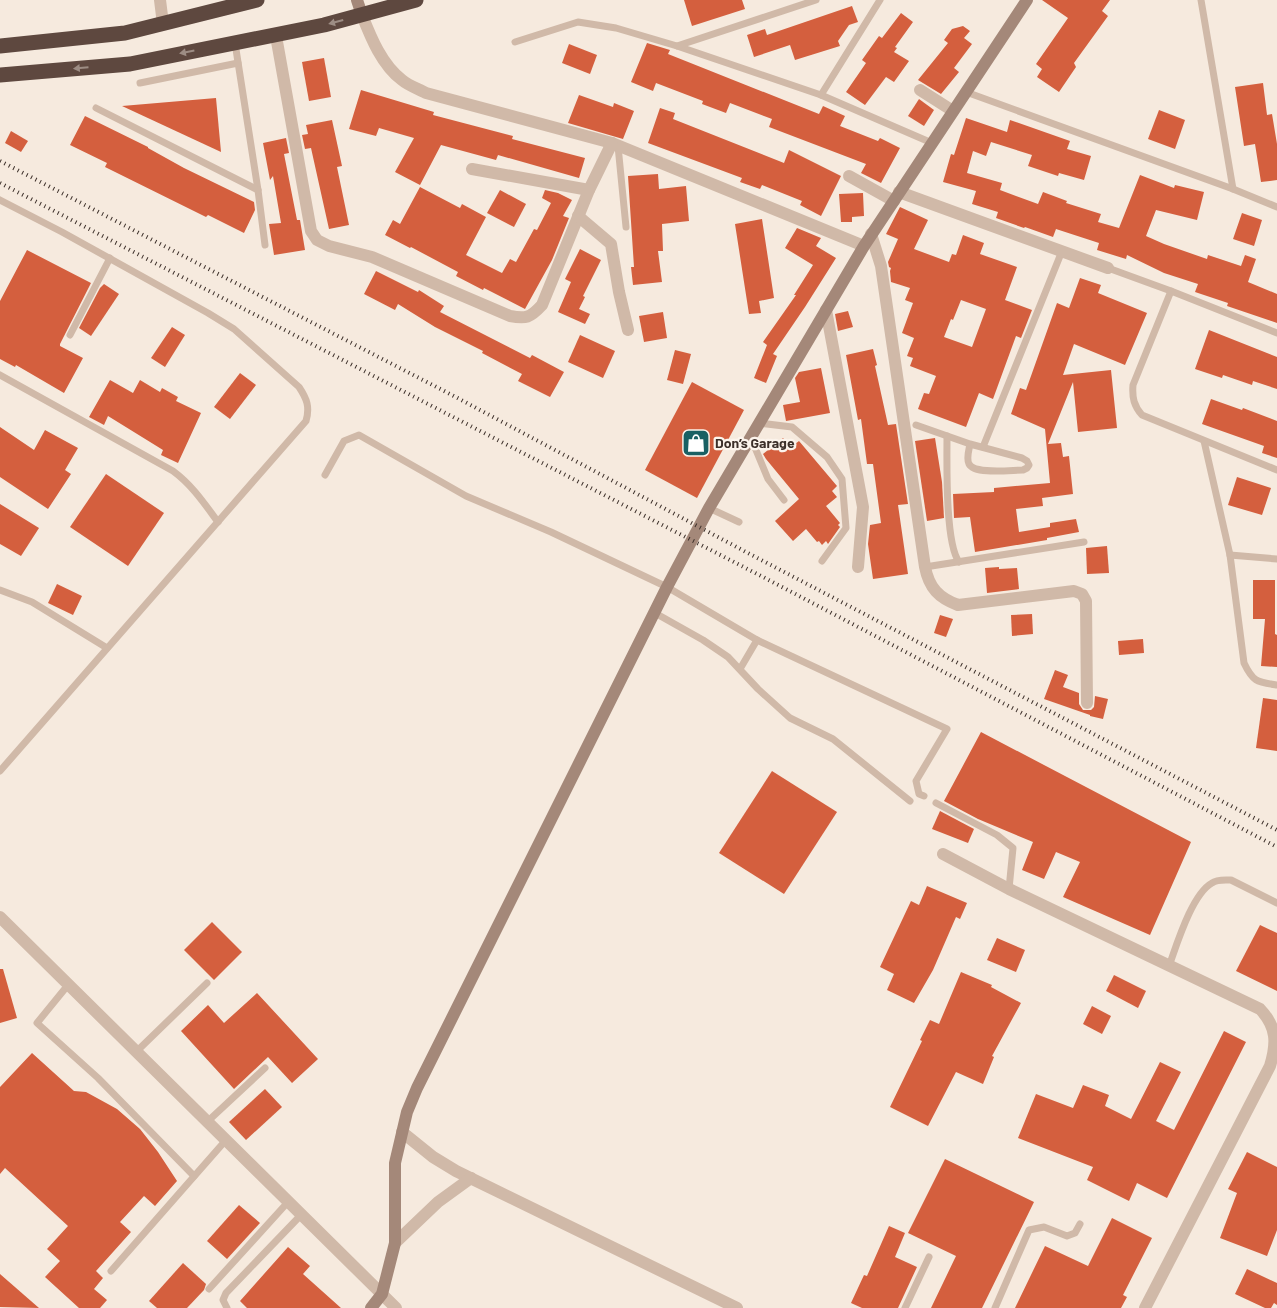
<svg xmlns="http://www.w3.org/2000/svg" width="1277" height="1308" font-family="Barlow,sans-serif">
<rect width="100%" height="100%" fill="#f6eade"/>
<g fill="#d45f3e" fill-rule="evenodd">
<polygon points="684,0 742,0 745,9 692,26"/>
<polygon points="1042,0 1110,0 1102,11 1108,16 1074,63 1076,67 1059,92 1037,77 1042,69 1036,64 1068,18"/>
<polygon points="852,6 858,22 849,25 838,41 840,46 795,60 790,45 754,57 747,35 765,29 767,35"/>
<polygon points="901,13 913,22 895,47 897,48 894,52 909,61 894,82 886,77 865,105 846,92 866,63 862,60 879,36 882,38"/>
<polygon points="963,26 970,31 964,38 972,44 954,68 959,72 941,94 918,80 948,43 944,40 952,29"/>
<polygon points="647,43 670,50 668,54 819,114 823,106 845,116 840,126 878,141 880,138 900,148 881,183 861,173 866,164 769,127 772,119 730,103 726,113 702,104 703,101 656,83 653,91 631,82"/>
<polygon points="569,44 597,55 590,74 562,63"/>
<polygon points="324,58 331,97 309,101 302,62"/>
<polygon points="1263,83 1267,115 1272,114 1277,144 1277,180 1261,182 1255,144 1244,146 1235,87"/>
<polygon points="361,90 434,112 433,115 513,136 512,139 585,158 579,178 498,155 496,160 441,145 420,185 395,172 414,138 379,128 376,136 349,129"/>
<polygon points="579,95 613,107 614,103 634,111 623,139 568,123"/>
<polygon points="216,98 221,152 122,106"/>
<polygon points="919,99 934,110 924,126 908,116"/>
<polygon points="660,108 675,113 673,119 784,163 789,150 841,176 821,216 800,205 802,201 762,185 760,189 740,182 742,178 648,143"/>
<polygon points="1159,110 1185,120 1175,149 1148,139"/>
<polygon points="85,116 148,147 148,148 184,168 254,202 255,210 244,233 208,215 206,217 105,167 107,163 70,145"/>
<polygon points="966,118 1007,132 1010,120 1070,141 1067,149 1091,156 1084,180 1059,173 1058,176 1028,166 1032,155 991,142 986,156 973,151 967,173 1002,183 1000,190 1038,204 1043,192 1067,201 1066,203 1101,214 1098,222 1119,228 1140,175 1174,188 1175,185 1204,192 1197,220 1156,210 1146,236 1164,244 1207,259 1208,255 1241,266 1245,255 1256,259 1248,282 1277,294 1277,323 1227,306 1228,303 1195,292 1198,284 1164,273 1127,255 1126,259 1097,250 1099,243 1056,229 1053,237 1025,227 1024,228 996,218 998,212 972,204 976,191 943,182 951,154 954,155"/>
<polygon points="332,120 342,166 337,167 349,225 329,229 311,148 305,149 302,135 308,134 306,125"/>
<polygon points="11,131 28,141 21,152 5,143"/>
<polygon points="286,138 289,153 284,154 297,220 300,220 305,250 274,255 269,224 281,223 273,176 270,180 263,143"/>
<polygon points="658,174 659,189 686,186 689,221 662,224 663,251 658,251 662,282 633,285 631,267 634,267 628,176"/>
<polygon points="420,187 460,208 462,204 486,217 466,255 502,273 510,259 516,262 534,229 537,230 551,203 542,198 545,190 558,193 572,200 563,216 569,218 552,260 525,309 484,288 483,290 456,276 458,272 411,247 410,248 385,235 393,220 400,224"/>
<polygon points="500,190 526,204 514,227 487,213"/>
<polygon points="863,193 864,216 852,217 852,222 841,222 839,194"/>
<path d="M900 207 928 220 914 249 949 262 952 254 956 255 963 235 984 243 980 254 1017 267 1005 300 1032 310 1021 338 1016 336 993 399 979 393 966 427 918 409 924 393 929 394 936 376 910 366 913 358 907 356 914 338 902 333 913 303 905 300 910 288 891 282 890 271 891 268 889 267 888 262 898 239 886 234ZM961 300 986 309 972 347 944 337 951 319 953 320Z"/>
<polygon points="1242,213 1262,220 1254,246 1233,239"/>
<polygon points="762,219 774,298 759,301 761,313 749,314 735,224"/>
<polygon points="797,228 821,238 816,246 836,258 805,307 773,354 777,356 766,383 754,378 767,345 763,342 796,295 794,295 813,265 785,248"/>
<polygon points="580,249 601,260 583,296 585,297 579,309 590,314 585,324 558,312 571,282 565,279"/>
<polygon points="27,250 91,283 60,344 60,346 83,358 64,393 16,365 15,367 0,359 0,301"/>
<polygon points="376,271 418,292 419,290 444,306 440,312 530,358 532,355 564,372 550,397 518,381 522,374 482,353 483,351 435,327 398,304 395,310 364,294"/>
<polygon points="1080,278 1101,285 1098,293 1147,313 1125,365 1074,344 1063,375 1111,370 1117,428 1078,432 1073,382 1048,444 1061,443 1063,457 1069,456 1073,494 1042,498 1043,506 1016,509 1019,532 1050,527 1050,523 1076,519 1079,532 1047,538 1047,540 975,552 970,517 954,518 953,494 994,492 994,488 1050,483 1045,429 1011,414 1020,388 1026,390 1057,303 1069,308"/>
<polygon points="104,284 119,294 91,336 79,328 100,288"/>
<polygon points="848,311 853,327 838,331 835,314"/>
<polygon points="663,312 667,338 644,342 639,316"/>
<polygon points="172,327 185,335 165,367 151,358"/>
<polygon points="1209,330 1277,357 1277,389 1253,381 1252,385 1223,375 1222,378 1195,369"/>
<polygon points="580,335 615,351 603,378 568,362"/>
<polygon points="873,349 877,365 875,366 888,425 896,424 908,504 898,505 908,574 873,579 868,544 870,525 881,523 873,464 867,464 861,419 858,420 846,355"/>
<polygon points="675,350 691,354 683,384 667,380"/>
<polygon points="821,368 830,413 786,421 783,405 800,402 795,378 799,372"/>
<polygon points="240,373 256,385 230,419 214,407"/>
<polygon points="110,380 133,393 140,380 160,392 162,388 178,397 176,401 201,413 178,463 161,455 163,450 108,416 104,425 89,417"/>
<polygon points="692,382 744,410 697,498 645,470"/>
<polygon points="1211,399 1242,410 1243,408 1277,421 1277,458 1262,453 1264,446 1202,424"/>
<polygon points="0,427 34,450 45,430 78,448 65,470 71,474 48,509 0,477"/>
<polygon points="783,438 791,447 799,441 837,486 832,491 837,497 826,506 840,523 838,525 840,527 828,544 826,541 822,545 819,541 817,542 806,529 793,541 775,521 799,499 766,459 763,454"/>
<polygon points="935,438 942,482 944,518 927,521 915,441"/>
<polygon points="106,474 164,513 128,566 70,527"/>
<polygon points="1237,477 1271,488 1262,515 1228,505"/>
<polygon points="0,504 39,528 21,556 0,544"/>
<polygon points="1107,546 1109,573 1087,574 1086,548"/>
<polygon points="999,567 999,569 1017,568 1019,589 987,593 985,568"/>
<polygon points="1253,580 1275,580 1275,634 1277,635 1277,667 1261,666 1265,619 1253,619"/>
<polygon points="57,584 82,596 73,615 48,603"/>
<polygon points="1032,614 1033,634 1012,636 1011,615"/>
<polygon points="940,615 953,619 946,637 934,633"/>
<polygon points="1143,639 1144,653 1119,655 1118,641"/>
<polygon points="1055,670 1068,675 1063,687 1079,693 1079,704 1083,710 1091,710 1094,707 1095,696 1108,699 1103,719 1090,716 1090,715 1044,699"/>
<polygon points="1263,698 1277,700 1277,751 1256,748"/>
<polygon points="981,732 1191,842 1150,935 1063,897 1080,862 1056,852 1044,879 1022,870 1033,842 978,819 944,801"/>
<polygon points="772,771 837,812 784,894 719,853"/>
<polygon points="940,811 974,829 968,843 932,829"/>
<polygon points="927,886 967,903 960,919 956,917 933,970 914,1003 887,990 894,974 880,967 911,901 919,905"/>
<polygon points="212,922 242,952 214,980 184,950"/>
<polygon points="1260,925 1277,933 1277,991 1236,971"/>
<polygon points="997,938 1025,950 1016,972 987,960"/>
<polygon points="0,969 3,969 17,1018 0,1023"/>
<polygon points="961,972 992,985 991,987 1021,1003 992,1056 994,1057 983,1084 956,1072 928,1126 890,1107 922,1041 920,1040 930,1020 939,1024"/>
<polygon points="1114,975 1146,991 1138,1008 1106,991"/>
<polygon points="257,993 318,1059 292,1083 268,1057 234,1089 181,1031 208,1005 224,1023"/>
<polygon points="1092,1006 1111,1016 1102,1034 1083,1024"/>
<polygon points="1224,1031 1246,1042 1167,1198 1137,1183 1129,1201 1087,1180 1093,1167 1018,1138 1036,1094 1073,1108 1083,1085 1109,1095 1105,1106 1131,1119 1160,1062 1181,1072 1156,1121 1174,1130"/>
<polygon points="32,1053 74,1091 86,1092 117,1109 140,1129 158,1152 177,1181 155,1206 144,1196 120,1222 131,1232 96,1271 103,1278 94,1289 107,1300 100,1308 79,1308 45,1277 60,1261 47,1249 68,1226 5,1168 0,1174 0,1087"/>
<polygon points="265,1089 282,1107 246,1140 229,1122"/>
<polygon points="1247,1152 1277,1167 1277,1230 1267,1256 1220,1238 1237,1193 1228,1189"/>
<polygon points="945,1159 1034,1202 982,1308 931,1308 956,1256 908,1233"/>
<polygon points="239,1205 260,1223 227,1259 207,1241"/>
<polygon points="1112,1218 1152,1238 1123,1295 1127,1297 1121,1308 1015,1308 1045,1246 1088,1266"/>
<polygon points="889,1226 905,1233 895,1257 917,1267 898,1308 862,1308 851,1303 864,1275 867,1276"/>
<polygon points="288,1247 310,1266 303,1274 341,1308 247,1308 240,1301"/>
<polygon points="183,1263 206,1284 204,1290 187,1308 157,1308 149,1301"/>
<polygon points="1247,1269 1277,1283 1277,1305 1274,1303 1271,1308 1265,1308 1235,1294"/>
<polygon points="0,1274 39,1308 0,1307"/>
</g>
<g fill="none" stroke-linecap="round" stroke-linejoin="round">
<g stroke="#d0b9a8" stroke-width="7">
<polyline points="1201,0 1233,189"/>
<polyline points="515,42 578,22 616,28 677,46 821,95 932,143"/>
<polyline points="235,43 258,190 265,245"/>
<polyline points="677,46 816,0"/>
<polyline points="140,83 238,63"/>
<polyline points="966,92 1233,189 1277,207"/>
<polyline points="821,95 880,0"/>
<polyline points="96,108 258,190"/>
<polyline points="618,146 626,227"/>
<path d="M0 200 62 232 208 313 234 329 299 387C307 399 310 407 306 421L0 771"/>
<polyline points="1108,268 1171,291 1277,333"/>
<path d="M1171 291 1133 385C1132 398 1134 406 1142 415L1277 470"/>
<polyline points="70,335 110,258"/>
<path d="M0 375 173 471C192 485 204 503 218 522"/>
<polyline points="759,423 792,427 827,457 842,479 846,528 822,561"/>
<path d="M916 425 970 444 1022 458 1027 461 1029 465 1027 468 1023 470C1011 470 975 475 969 464 966 458 969 450 970 444"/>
<path d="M947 436C947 462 945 543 959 562"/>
<polyline points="751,438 768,479 784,500"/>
<path d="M1204 441 1230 555 1244 663C1253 682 1257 682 1277 685"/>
<polyline points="983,447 1062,251"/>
<polyline points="325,475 344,441 359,435 466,496 551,532 667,587 757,640 947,729 916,781 919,794 924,796"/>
<polyline points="709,508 739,522"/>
<polyline points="1230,555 1277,559"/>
<polyline points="925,567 1084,542"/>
<polyline points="0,590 32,602 107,648"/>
<polyline points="655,613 703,640 728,657 758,689 790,718 833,739 910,801"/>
<polyline points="740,669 757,640"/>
<polyline points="936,803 997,835 1013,848 1009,889"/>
<path d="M1169 966C1177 944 1192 894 1212 883 1217 879 1225 880 1231 880L1277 903"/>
<polyline points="68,985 37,1023 98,1078 194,1176"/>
<polyline points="136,1052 207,983"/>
<polyline points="207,1122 265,1068"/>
<polyline points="111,1271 226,1140"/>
<polyline points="209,1289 288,1202"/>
<polyline points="227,1308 223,1300 226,1293 301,1215"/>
<polyline points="905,1308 929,1257"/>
<polyline points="995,1308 1029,1230 1044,1227 1067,1236 1075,1233 1080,1224"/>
</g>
<g stroke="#d0b9a8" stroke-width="12">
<polyline points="160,0 163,24"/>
<path d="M362 15C371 38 382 65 402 80 409 86 419 89 426 93L612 143 864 246"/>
<path d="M276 36 311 231 317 240 329 246 372 257 510 316C526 319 530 318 542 305L589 190 612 143"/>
<polyline points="920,90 953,111"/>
<polyline points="472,169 589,190"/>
<polyline points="849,176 894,201"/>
<polyline points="899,192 1108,268"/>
<polyline points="578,216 611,244 619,292 628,330"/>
<path d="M871 234 881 266 925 567C929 588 939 598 958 605L1074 591 1082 594 1086 601 1087 703"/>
<polyline points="826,310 863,507 858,567"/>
<path d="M943 854 1009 889 1260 1009C1277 1027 1277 1043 1270 1066L1145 1308"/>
<polyline points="0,917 396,1308"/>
<polyline points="402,1132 433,1157 456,1171 737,1308"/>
<polyline points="395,1243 438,1202 471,1178"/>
</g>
<g stroke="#a48879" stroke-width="12">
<polyline points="357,0 362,15"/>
<polyline points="371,1308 382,1294 395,1243 395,1163 407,1112 417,1088 667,587 709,508 864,246 1027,0"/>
</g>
<g stroke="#5e483f" stroke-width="15">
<polyline points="0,46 125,33 257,0"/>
<polyline points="0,75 130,64 324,25 416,0"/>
</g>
<g stroke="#3c2f29" stroke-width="4" stroke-dasharray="1 4" stroke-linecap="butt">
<polyline points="0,161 450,394 746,552 1277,830"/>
<polyline points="0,183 763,577 1277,847"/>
</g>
</g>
<defs><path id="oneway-solid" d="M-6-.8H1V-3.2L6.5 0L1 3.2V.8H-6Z" transform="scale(1.25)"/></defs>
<g fill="#9d8d84">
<use href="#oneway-solid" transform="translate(336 22) rotate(165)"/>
<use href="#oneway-solid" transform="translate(187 52) rotate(169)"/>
<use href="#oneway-solid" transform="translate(81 68) rotate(175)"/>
</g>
<defs>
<symbol id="shop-square" viewBox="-11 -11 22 22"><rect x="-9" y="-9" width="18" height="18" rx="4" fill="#196063" stroke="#fcf4ec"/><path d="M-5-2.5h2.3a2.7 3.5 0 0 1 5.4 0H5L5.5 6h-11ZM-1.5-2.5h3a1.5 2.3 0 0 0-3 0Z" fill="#fff"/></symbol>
</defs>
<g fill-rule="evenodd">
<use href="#shop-square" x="680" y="427" width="32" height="32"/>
</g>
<g text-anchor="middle" stroke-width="4.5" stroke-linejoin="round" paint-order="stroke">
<g font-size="14" font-weight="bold" fill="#3c2f29" stroke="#fcf4ec" text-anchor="start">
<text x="715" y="448">Don’s Garage</text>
</g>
</g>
</svg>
